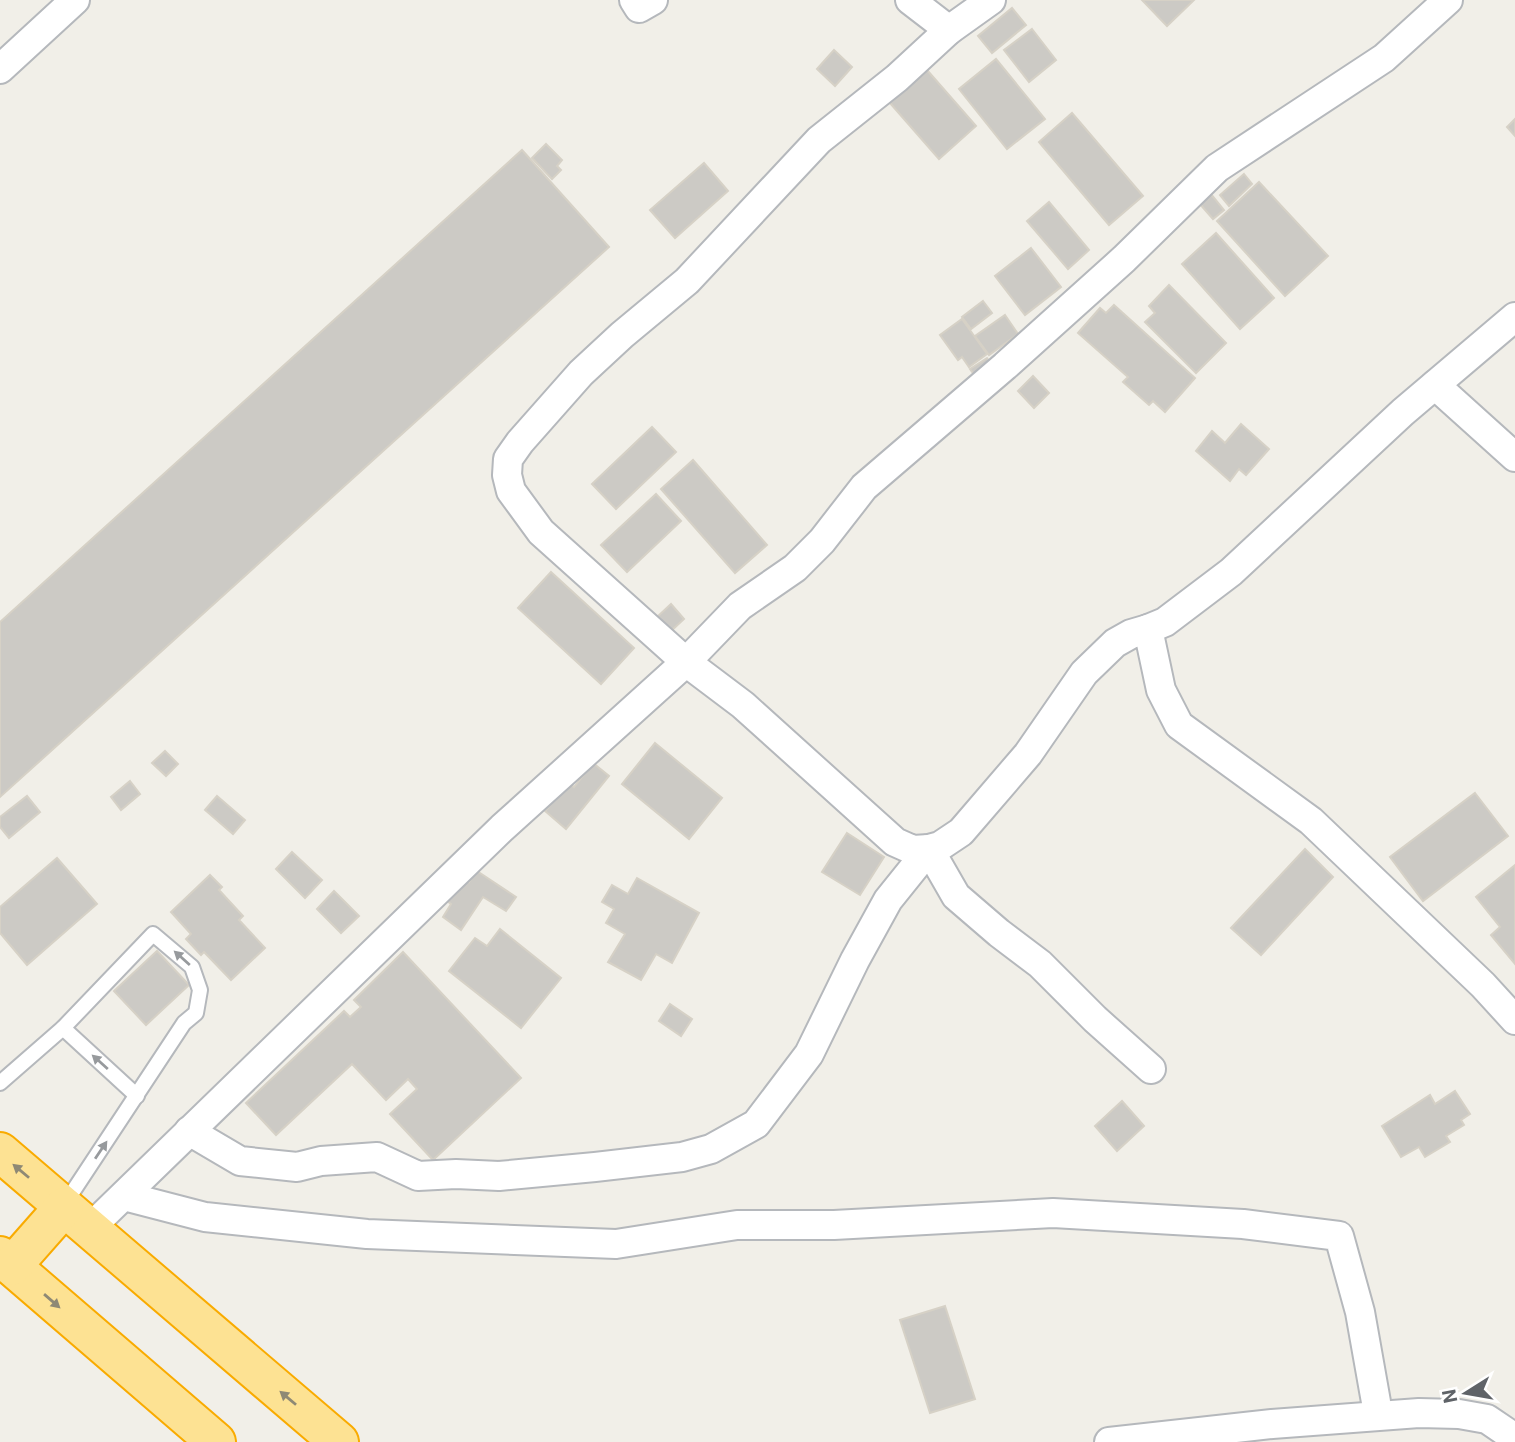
<svg xmlns="http://www.w3.org/2000/svg" width="1515" height="1442" font-family="Roboto,sans-serif">
<rect width="100%" height="100%" fill="#f1efe8"/>
<g fill="#cccac5" stroke="#d6d1c6" stroke-width="2">
<polygon points="1142,0 1194,0 1167,26"/>
<polygon points="1012,8 1026,25 992,53 978,36"/>
<polygon points="1032,29 1056,60 1029,82 1004,50"/>
<polygon points="834,50 852,67 835,86 817,69"/>
<polygon points="996,59 1045,119 1007,149 959,89"/>
<polygon points="927,70 976,126 939,159 890,103"/>
<polygon points="1072,113 1143,196 1109,225 1039,142"/>
<polygon points="1515,119 1515,136 1507,127"/>
<polygon points="546,144 562,160 557,166 561,170 552,179 532,158"/>
<polygon points="522,150 609,247 0,797 0,622"/>
<polygon points="704,163 728,191 675,238 650,210"/>
<polygon points="1244,174 1252,184 1229,206 1220,195"/>
<polygon points="1259,182 1328,256 1285,296 1217,221"/>
<polygon points="1210,193 1224,210 1213,219 1199,203"/>
<polygon points="1049,202 1089,250 1068,269 1027,221"/>
<polygon points="1216,233 1274,298 1240,329 1182,264"/>
<polygon points="1031,248 1061,287 1025,315 995,276"/>
<polygon points="1169,285 1226,343 1196,373 1145,322 1155,313 1149,306"/>
<polygon points="983,301 992,313 971,329 962,317"/>
<polygon points="1114,305 1195,378 1165,412 1153,401 1149,405 1123,382 1128,377 1078,333 1100,308 1106,313"/>
<polygon points="1005,315 1018,334 989,355 975,336"/>
<polygon points="962,319 987,354 969,367 962,357 958,360 940,335"/>
<polygon points="987,358 994,368 977,379 970,369"/>
<polygon points="1033,376 1049,393 1034,408 1018,391"/>
<polygon points="1241,424 1269,449 1246,475 1239,469 1230,481 1196,451 1212,431 1225,443"/>
<polygon points="652,427 676,452 616,509 592,484"/>
<polygon points="693,460 767,545 735,573 661,489"/>
<polygon points="656,494 681,521 627,572 601,545"/>
<polygon points="551,572 634,648 601,684 518,608"/>
<polygon points="671,604 684,619 670,632 657,617"/>
<polygon points="655,743 722,798 689,839 622,784"/>
<polygon points="165,751 178,764 166,776 152,763"/>
<polygon points="593,763 609,776 566,829 545,811 569,783 574,787"/>
<polygon points="130,781 140,794 121,810 111,797"/>
<polygon points="1475,793 1508,836 1423,901 1390,857"/>
<polygon points="27,796 40,812 9,838 0,827 0,817"/>
<polygon points="217,796 245,820 233,834 205,810"/>
<polygon points="847,833 884,857 860,895 822,872"/>
<polygon points="1305,849 1333,877 1261,955 1231,928"/>
<polygon points="292,852 322,880 305,898 276,869"/>
<polygon points="57,858 97,904 27,965 0,933 0,907"/>
<polygon points="1515,865 1515,964 1491,935 1500,927 1476,897"/>
<polygon points="477,871 516,897 506,911 483,897 461,930 443,917 451,904 447,901 462,877 469,882"/>
<polygon points="210,875 222,887 219,890 243,916 239,920 265,948 231,980 204,952 201,955 186,939 191,934 171,912"/>
<polygon points="637,878 699,913 672,963 656,954 641,980 608,962 625,934 606,923 614,909 602,902 612,885 628,894"/>
<polygon points="334,891 359,916 341,933 317,909"/>
<polygon points="500,929 561,978 521,1028 449,971 475,938 487,946"/>
<polygon points="157,951 189,985 146,1025 114,991"/>
<polygon points="403,952 521,1078 433,1160 390,1114 417,1089 408,1079 386,1100 352,1064 276,1135 246,1103 344,1011 350,1017 361,1007 354,1000"/>
<polygon points="670,1004 692,1019 681,1036 659,1021"/>
<polygon points="1455,1091 1470,1114 1461,1120 1464,1125 1446,1136 1450,1142 1425,1157 1419,1147 1401,1157 1382,1126 1430,1095 1435,1104"/>
<polygon points="1122,1101 1144,1126 1117,1151 1095,1126"/>
<polygon points="945,1306 975,1399 930,1413 900,1320"/>
</g>
<g fill="none" stroke-linecap="round" stroke-linejoin="round">
<defs>
<g id="lane">
<polyline points="63,1028 137,1096"/>
<polyline points="0,1083 63,1028 153,934 192,967 200,990 196,1013 184,1023 64,1205"/>
</g>
<g id="street">
<polyline points="634,0 639,8 653,0"/>
<polyline points="910,0 949,30"/>
<polyline points="991,0 949,30 897,78 819,140 687,281 622,335 581,373 520,442 508,459 507,475 511,491 541,532 686,662 743,705 895,842 913,850 929,849 940,846 961,832 1028,754 1084,673 1115,643 1131,634 1148,629 1165,622 1231,572 1403,412 1515,317"/>
<polyline points="0,69 75,0"/>
<polyline points="1435,385 1515,457"/>
<polyline points="1148,629 1161,690 1179,725 1311,821 1483,985 1515,1020"/>
<polyline points="189,1131 240,1161 297,1167 321,1161 377,1157 418,1176 456,1174 499,1176 595,1167 682,1157 711,1149 756,1124 809,1054 855,960 888,900 929,849 956,896 999,933 1040,964 1095,1019 1151,1069"/>
<polyline points="124,1196 205,1217 367,1234 616,1244 737,1225 834,1225 1053,1213 1243,1224 1339,1236 1360,1312 1376,1402"/>
<polyline points="89,1229 502,828 686,662 740,606 795,568 822,541 864,487 1005,366 1124,259 1217,168 1384,58 1448,0"/>
<polyline points="1109,1442 1272,1424 1419,1413 1459,1414 1487,1419 1515,1438"/>
</g>
<g id="highway">
<polyline points="0,1152 339,1442"/>
<polyline points="0,1256 216,1442"/>
<polyline points="12,1266 64,1207"/>
</g>
</defs>
<use href="#lane" stroke="#b5b8bc" stroke-width="18"/>
<use href="#street" stroke="#b5b8bc" stroke-width="32"/>
<use href="#highway" stroke="#f9ab00" stroke-width="42"/>
<use href="#lane" stroke="#fff" stroke-width="14"/>
<use href="#street" stroke="#fff" stroke-width="28"/>
<use href="#highway" stroke="#fde293" stroke-width="38"/>
</g>
<defs><path id="oneway-solid" d="M-6-.8H1V-3.2L6.5 0L1 3.2V.8H-6Z" transform="scale(1.75)"/></defs>
<g fill="#979a9d">
<use href="#oneway-solid" transform="translate(182 958) rotate(-138)"/>
<use href="#oneway-solid" transform="translate(100 1062) rotate(-138)"/>
<use href="#oneway-solid" transform="translate(101 1150) rotate(-56)"/>
</g>
<g fill="#8e8975">
<use href="#oneway-solid" transform="translate(21 1171) rotate(-140)"/>
<use href="#oneway-solid" transform="translate(52 1301) rotate(41)"/>
<use href="#oneway-solid" transform="translate(288 1398) rotate(-140)"/>
</g>
<g transform="translate(1466 1393) rotate(259)" stroke="#ffffff" stroke-width="5" paint-order="stroke">
<path d="M0-5L12 26L0 18L-12 26Z" fill="#5f6368"/>
<text y="-10" font-size="19" font-weight="bold" text-anchor="middle" fill="#5f6368">N</text>
</g>
</svg>
